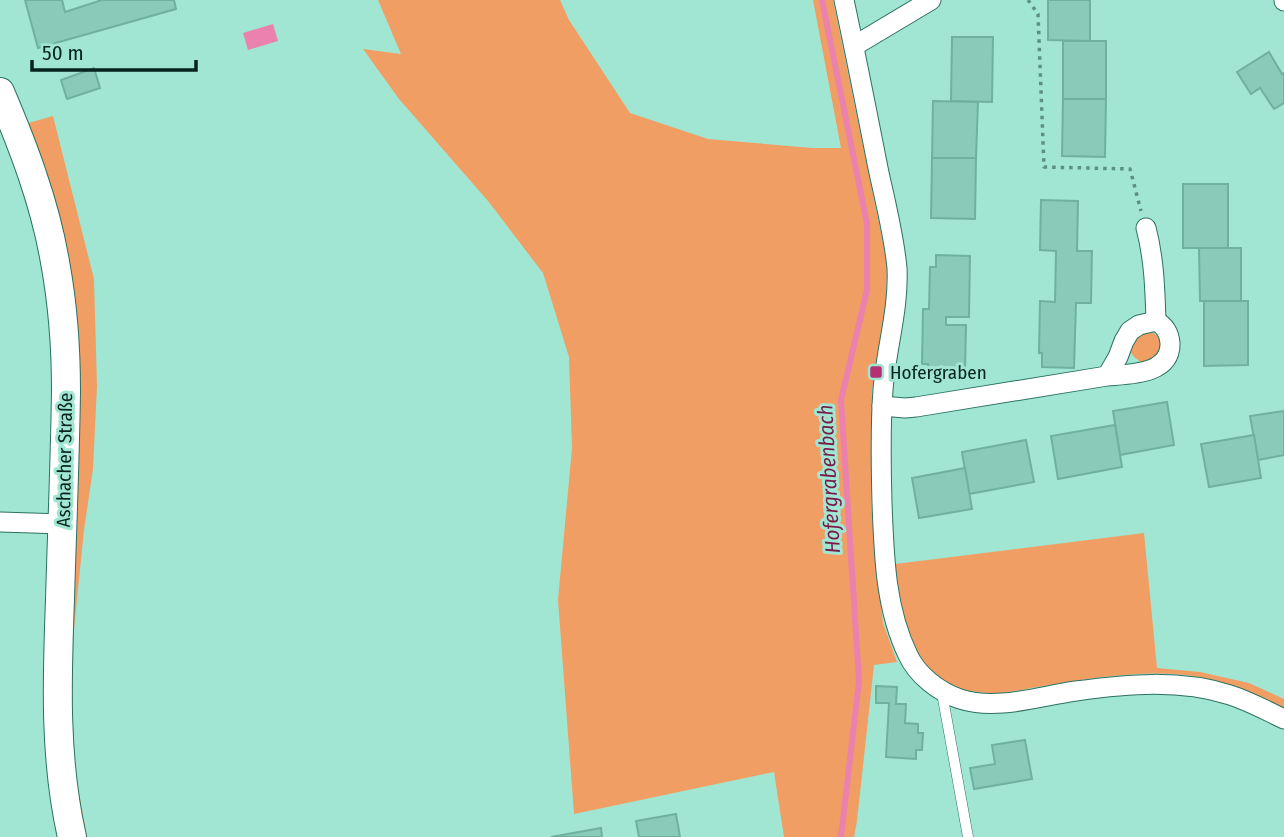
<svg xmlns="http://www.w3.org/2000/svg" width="1284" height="837" font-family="'Fira Sans Condensed',sans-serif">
<rect width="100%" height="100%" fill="#a1e6d3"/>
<g fill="#f19e64">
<polygon points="378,0 560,0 569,20 630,113 708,139 812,148 841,148 813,0 833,0 887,262 886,311 872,390 871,502 876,564 883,623 897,662 874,665 857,821 854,837 784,837 774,772 574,814 558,600 572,448 569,357 543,273 488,201 399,99 363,49 401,54"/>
<polygon points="53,116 94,279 97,386 93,469 84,530 74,629 72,705 75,771 87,837 83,837 69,745 76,488 25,124"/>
<path d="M1148 331C1157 334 1160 337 1164 345L1159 360 1141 362C1127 353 1130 350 1135 336Z"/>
<path d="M1144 533 1157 668 1200 672 1249 683 1284 699V708C1257 695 1234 685 1204 678 1140 665 1061 684 997 694L968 691 944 682 918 659 900 612 895 564Z"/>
</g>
<polygon fill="#ea82ad" points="273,24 278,41 248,50 243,33"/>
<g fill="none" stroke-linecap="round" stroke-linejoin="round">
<polyline stroke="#ea82ad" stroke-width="6" points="822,0 867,224 867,290 841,400 859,681 841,837"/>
</g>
<g fill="#87cbb8" stroke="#6eb19f" stroke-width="2">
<polygon points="25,0 62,0 65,12 102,0 174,0 176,9 38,48"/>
<polygon points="1048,0 1090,0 1090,41 1048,40"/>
<polygon points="952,37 993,37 992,102 951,101"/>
<rect x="1063" y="41" width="43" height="58"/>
<polygon points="1269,52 1282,74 1284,73 1284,103 1274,109 1260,88 1251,94 1237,72"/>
<polygon points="94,68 100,88 67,99 61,80"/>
<polygon points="1063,99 1106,99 1105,157 1062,156"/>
<polygon points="933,101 978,102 976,158 932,158"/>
<polygon points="932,158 976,158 975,219 931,218"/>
<rect x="1183" y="184" width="45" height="64"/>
<polygon points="1041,200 1078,201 1077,251 1092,251 1091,303 1076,303 1074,368 1042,367 1042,353 1039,353 1040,301 1055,302 1056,251 1040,250"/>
<polygon points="1199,248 1241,248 1241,301 1200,301"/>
<polygon points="936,255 970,256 969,317 946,317 946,325 966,325 965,373 928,372 928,364 922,364 923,309 929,309 930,267 936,267"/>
<polygon points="1204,301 1248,301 1248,365 1204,366"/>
<polygon points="1167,402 1174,445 1120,455 1113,411"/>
<polygon points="1284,411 1284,455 1258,460 1250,416"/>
<polygon points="1115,425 1122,467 1058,479 1051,436"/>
<polygon points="1254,435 1261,478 1209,487 1201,444"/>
<polygon points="1026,440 1034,482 969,494 962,452"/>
<polygon points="965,468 972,509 919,518 912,478"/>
<polygon points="876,686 897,687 896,704 906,704 905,723 918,724 918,733 923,733 922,750 916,750 916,759 886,757 889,703 876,703"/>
<polygon points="1025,740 1032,779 974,789 970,768 995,764 992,745"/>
<polygon points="676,814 680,837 639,837 636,821"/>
<polygon points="601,828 602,837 551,837"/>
</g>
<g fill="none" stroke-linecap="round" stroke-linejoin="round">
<defs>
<polyline id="lane" points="942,693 968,837"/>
<g id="street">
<path d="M844 0C856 56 867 112 878 168 885 201 894 235 897 268 899 310 886 349 883 390 880 428 881 465 882 503 884 554 885 608 908 655 917 675 939 692 960 699 997 711 1039 696 1076 691 1127 684 1180 679 1230 695 1249 701 1267 711 1284 719"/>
<polyline points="1284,0 1284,1"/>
<polyline points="854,46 931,0"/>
<path d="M1146 228C1154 258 1155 289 1156 321"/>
<path d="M882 406 905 408 916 407 1107 376C1129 374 1171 375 1170 343 1169 332 1165 326 1156 321L1139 325 1130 331 1124 341 1118 357 1107 376"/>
<polyline points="0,522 63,524"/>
</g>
<path id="secondary" d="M0 92C23 146 45 203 55 262 63 305 66 348 66 391 65 461 62 530 60 599 57 679 54 758 72 837"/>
</defs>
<use href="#lane" stroke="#2b7160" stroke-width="11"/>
<use href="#street" stroke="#2b7160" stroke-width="21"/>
<use href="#secondary" stroke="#2b7160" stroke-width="30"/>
<polyline stroke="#5c9082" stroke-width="3.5" stroke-dasharray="3.5 5" stroke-linecap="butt" points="1028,0 1038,14 1044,167 1130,169 1141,211"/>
<use href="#lane" stroke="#fff" stroke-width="10"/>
<use href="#street" stroke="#fff" stroke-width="19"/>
<use href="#secondary" stroke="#fff" stroke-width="28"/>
</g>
<rect fill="#b52f72" stroke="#a1e6d3" stroke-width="2.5" x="869" y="365" width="14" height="14" rx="3.5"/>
<g text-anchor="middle" stroke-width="6" stroke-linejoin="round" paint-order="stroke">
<g font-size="19" fill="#06231c" stroke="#a1e6d3" text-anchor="start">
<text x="890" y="379">Hofergraben</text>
</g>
<g font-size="19" fill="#06231c" stroke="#a1e6d3">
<text transform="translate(64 460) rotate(-89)" y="7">Aschacher Straße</text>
</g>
<g font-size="21" font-style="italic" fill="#781b49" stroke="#a1e6d3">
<text transform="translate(829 479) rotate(-93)" y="7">Hofergrabenbach</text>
</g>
</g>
<path d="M32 60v10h164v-10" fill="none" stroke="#06231c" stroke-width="3.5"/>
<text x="42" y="60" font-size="21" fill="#06231c" stroke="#a1e6d3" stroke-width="5" paint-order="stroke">50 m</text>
</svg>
